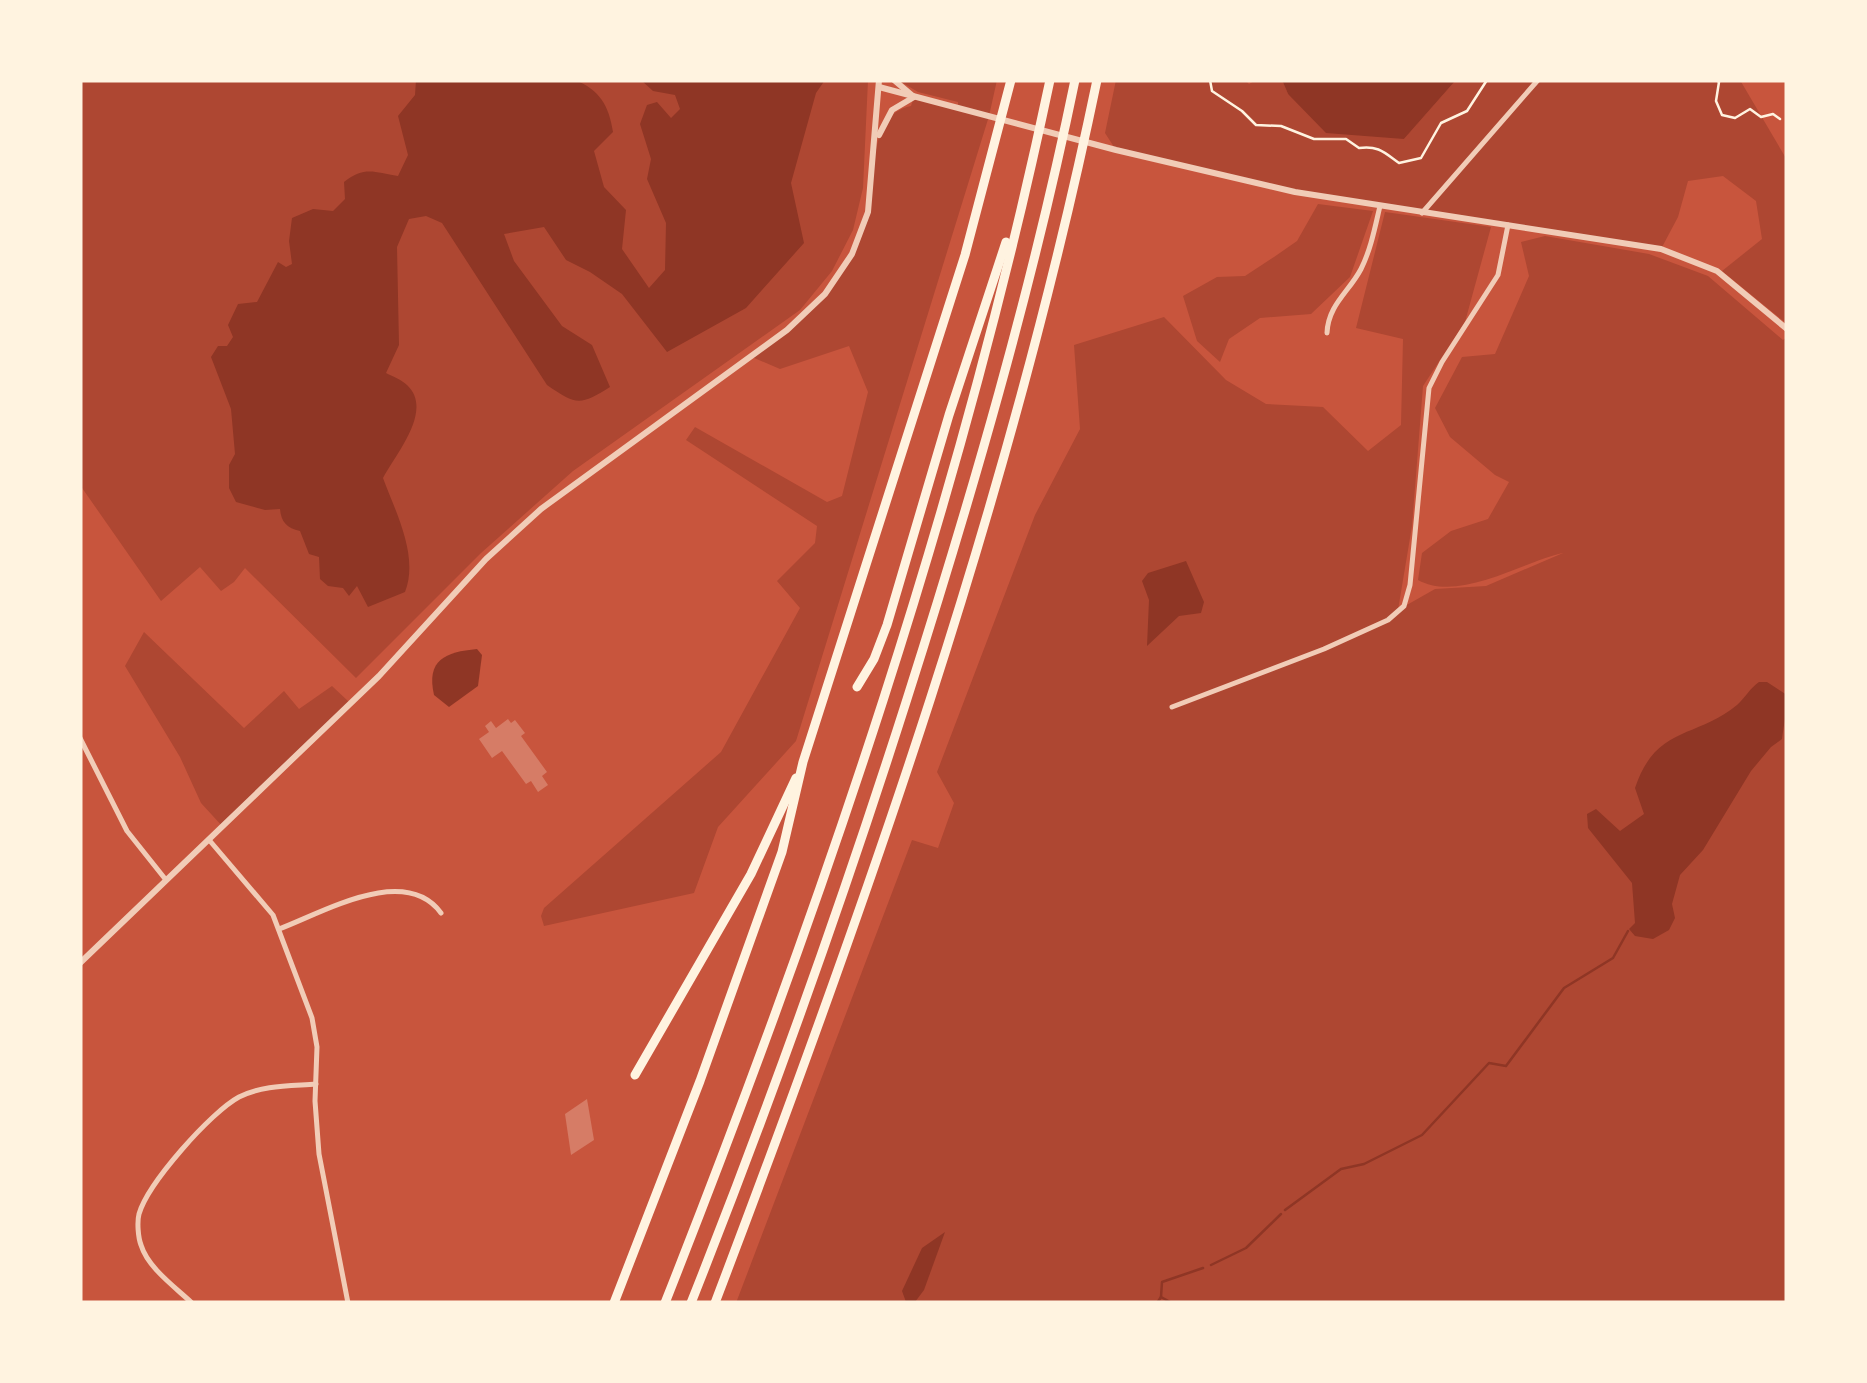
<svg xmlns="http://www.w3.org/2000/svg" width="1867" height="1383" font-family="Helvetica,sans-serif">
<rect width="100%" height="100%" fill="#c8553d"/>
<g fill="#ae4732">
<polygon points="80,80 868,80 863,188 853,230 832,271 800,310 573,471 481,553 356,678 245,568 234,582 221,591 200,567 161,601 80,485"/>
<path d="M898 80H997L989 116 796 741 718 827 694 893 544 926 541 916 544 908 721 752 800 608 777 581 815 543 817 526 686 440 695 427 827 502 842 496 868 392 849 346 780 369 752 357C803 319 848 275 867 214 877 181 866 115 911 106L914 97 958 108V102L918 92Z"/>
<polygon points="1116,80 1245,80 1249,84 1256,80 1282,80 1288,94 1404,139 1456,80 1740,80 1787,160 1787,324 1722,271 1762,239 1756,201 1723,176 1688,181 1678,217 1661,249 1295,192 1116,150 1105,133"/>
<polygon points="1318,204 1373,211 1350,277 1311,314 1260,318 1229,339 1220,362 1197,341 1183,296 1217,277 1245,276 1274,257 1297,241"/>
<path d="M1385 212 1491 227 1465 322 1423 386 1412 526 1398 610 1435 589 1486 586 1563 553C1524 561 1459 603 1418 580L1422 553 1451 531 1488 519 1509 482 1495 475 1450 437 1435 408 1462 357 1495 354 1529 276 1521 242 1545 236 1649 254 1708 276 1783 340 1787 337V1303H736L912 840 938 848 954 803 937 772 1035 515 1080 429 1074 345 1164 317 1226 380 1266 404 1323 407 1368 451 1401 425 1403 339 1356 328Z"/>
<polygon points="144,632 244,728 284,691 299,709 332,686 349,702 223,827 201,803 180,757 125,666"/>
</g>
<g fill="#8f3625">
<path d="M416 80H575C600 90 609 106 613 132L594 151 604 187 626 210 622 249 649 288 665 270 666 223 647 179 651 159 640 124 647 105 657 102 671 118 680 109 675 95 653 91 641 80H825L816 93 791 183 804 243 746 308 667 352 622 294 590 272 566 260 544 227 504 234 514 261 562 326 592 345 610 387C580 406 576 405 547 385L442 223 426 216 409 219 397 247 399 345 386 373C392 376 402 380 407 385 434 410 396 454 383 478 396 513 419 556 405 592L368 607 357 586 349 596 343 588 328 586 320 579 319 557 309 554 300 531C287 528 281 522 280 509L265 510 236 502 229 488V465L235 454 231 409 211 357 218 346H227L233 337 228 325 238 304 257 302 278 262 286 267 292 264 289 241 292 218 313 209 333 211 345 199 344 182C364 166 374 172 398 176L408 155 398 116 415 95Z"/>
<polygon points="1282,80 1456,80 1404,139 1326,133 1288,94"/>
<polygon points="1186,561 1204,602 1201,613 1179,616 1147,646 1149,600 1142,581 1148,573"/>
<path d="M477 649 482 655 478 686 449 707 434 695C426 660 445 652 477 649Z"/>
<path d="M1759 682H1767L1787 695C1787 712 1784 723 1782 739L1771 747 1751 771 1703 850 1680 875 1672 904 1675 918 1669 930 1653 939 1635 936 1629 929 1635 923 1632 883 1588 828 1587 814 1596 809 1620 831 1644 814 1635 788C1656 725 1696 739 1737 705 1745 698 1750 688 1759 682Z"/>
<polygon points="945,1232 924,1290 915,1302 906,1302 902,1291 922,1248"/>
</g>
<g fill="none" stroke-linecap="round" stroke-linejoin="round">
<g stroke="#8f3625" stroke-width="2.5">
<polyline points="1285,1210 1341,1169 1364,1164 1422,1135 1489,1063 1506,1066 1564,988 1613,958 1628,931"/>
<polyline points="1211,1265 1246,1248 1281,1214"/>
<polyline points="1161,1297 1162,1282 1203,1268"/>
<polyline points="1157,1303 1161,1297 1172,1303"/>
</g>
</g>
<g fill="#d67c66">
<polygon points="508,719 511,723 515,720 525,733 521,736 547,772 542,776 548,785 538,792 531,781 526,784 502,751 492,758 479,739 489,732 485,726 491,721 496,728"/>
<polygon points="587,1099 594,1140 571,1155 565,1114"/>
</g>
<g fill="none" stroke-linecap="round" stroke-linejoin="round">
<g stroke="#fff3e0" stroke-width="2.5">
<path d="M1210 80 1212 91 1242 111 1256 125 1281 126 1314 139H1346L1359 148C1378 145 1385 153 1399 163L1421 158 1441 123 1467 111 1487 80"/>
<polyline points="1716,80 1719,82 1716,101 1722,115 1735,118 1750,109 1761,117 1773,114 1780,119"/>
</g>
<g stroke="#f1ccb7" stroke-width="5">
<polyline points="1422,213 1538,80"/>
<path d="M1327 333C1328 305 1349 292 1361 269 1371 249 1375 227 1380 206"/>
<polyline points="1172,707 1324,649 1388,620 1404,606 1410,585 1429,388 1442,362 1498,275 1508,225"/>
<polyline points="80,738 127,831 166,880"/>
<polyline points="210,841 273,915 312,1018 317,1047 315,1101 319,1154 348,1303"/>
<path d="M279 929C324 912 405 864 441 913"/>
<path d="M192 1303C175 1287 148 1268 141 1245 138 1237 137 1222 139 1214 148 1183 211 1112 239 1097 263 1085 290 1086 316 1084"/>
</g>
<g stroke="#f1ccb7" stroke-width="6">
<polyline points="879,87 1116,150 1295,192 1661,249 1717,271 1787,329"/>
<polyline points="879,135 892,110 914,97 894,80"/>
<polyline points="80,963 379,676 486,559 541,509 787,330 825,294 852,254 868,212 879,80"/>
</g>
<g stroke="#fff3e0" stroke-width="9">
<polyline points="857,687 874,659 887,625 949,415 1006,242"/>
<polyline points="635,1075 751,874 796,778"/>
<polyline points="614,1303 700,1081 782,852 803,762 965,255 1011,80"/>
<path d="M665 1303C822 906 962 498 1050 80"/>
<path d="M691 1303C770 1104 842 903 907 699 972 495 1032 289 1075 80"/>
<path d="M715 1303C867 903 1010 500 1097 80"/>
</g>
</g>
<rect width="1867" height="1383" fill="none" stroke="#fff3e0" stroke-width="165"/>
</svg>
